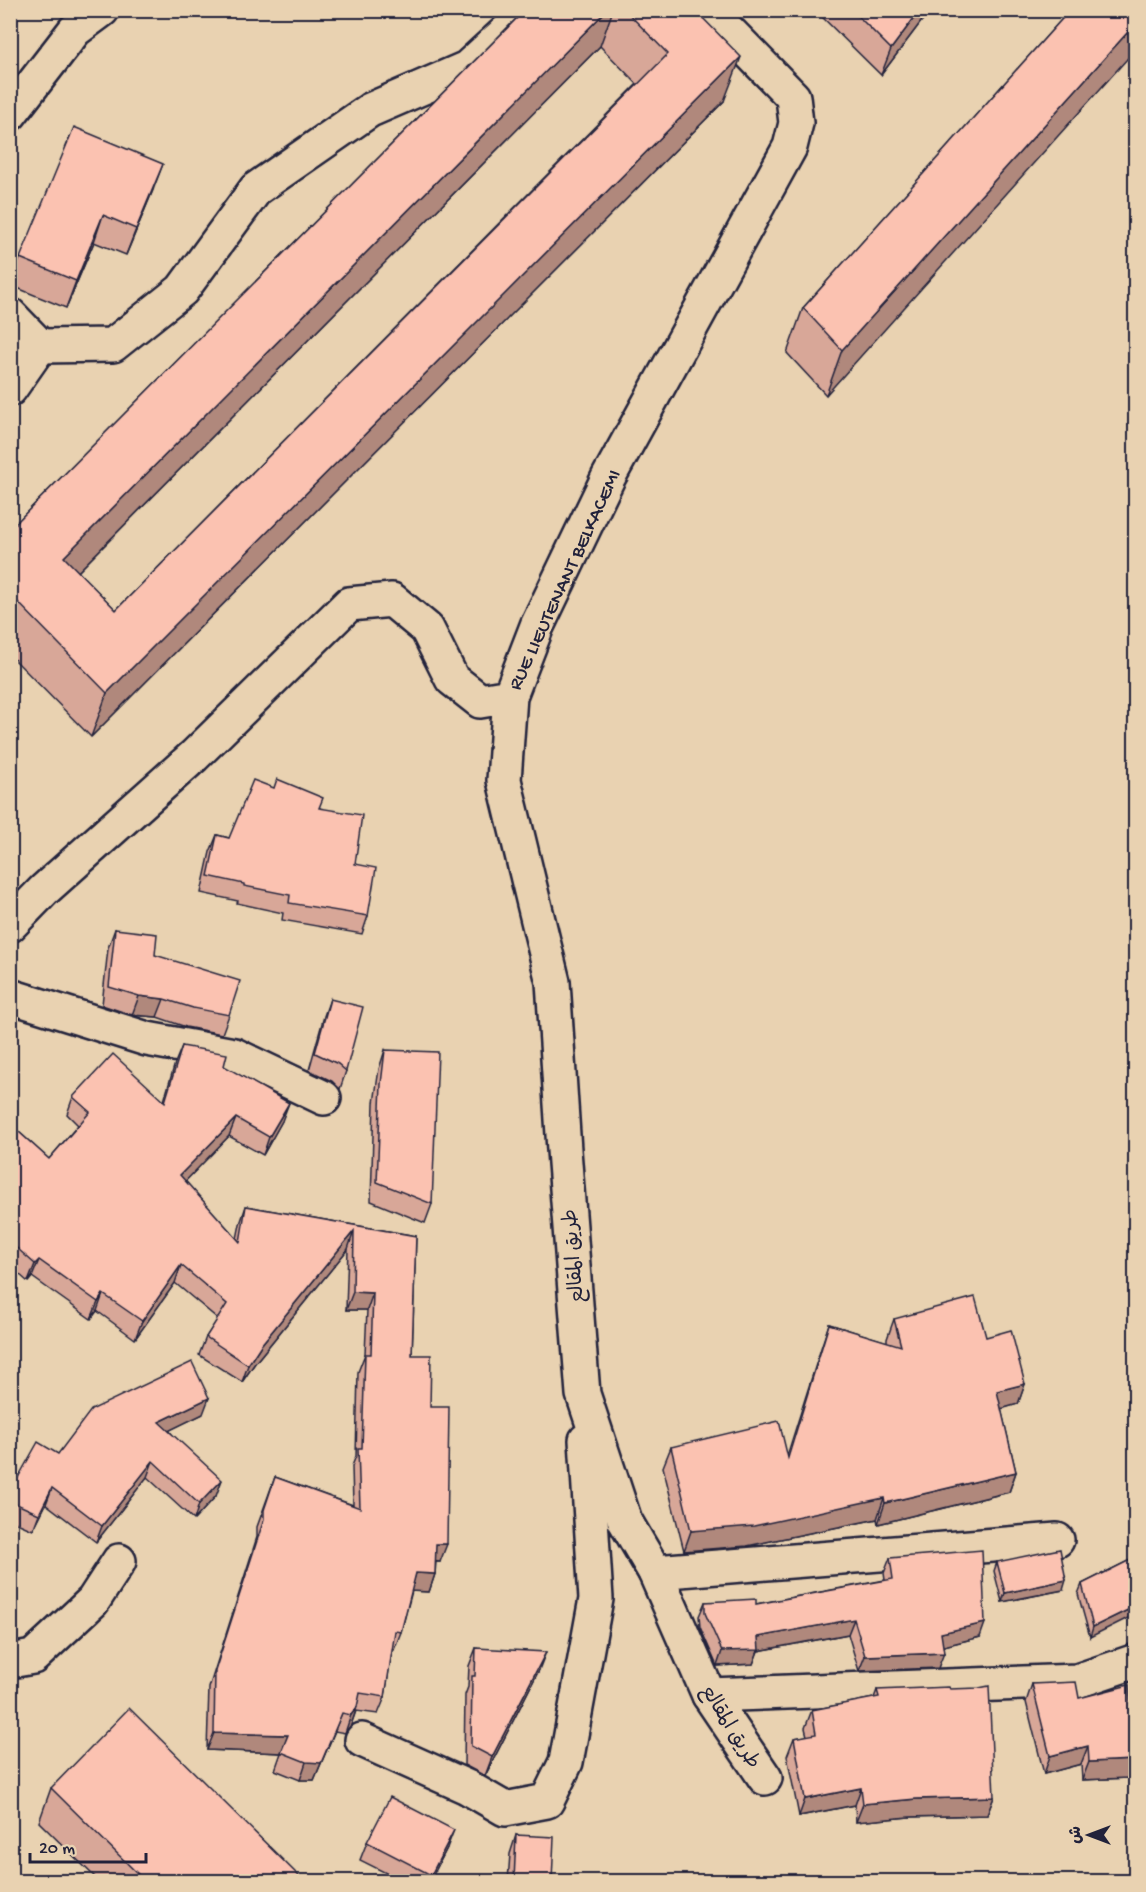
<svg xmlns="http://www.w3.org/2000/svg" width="1146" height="1892" font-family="'Gochi Hand','Playpen Sans Arabic',sans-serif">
<rect width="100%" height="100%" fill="#e9d2b1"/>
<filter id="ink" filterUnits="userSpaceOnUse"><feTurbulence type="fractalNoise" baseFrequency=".0167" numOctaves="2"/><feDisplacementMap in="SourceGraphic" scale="12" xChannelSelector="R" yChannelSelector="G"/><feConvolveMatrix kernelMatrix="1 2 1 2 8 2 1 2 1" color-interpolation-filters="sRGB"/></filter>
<g filter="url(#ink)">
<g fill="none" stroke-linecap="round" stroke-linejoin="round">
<defs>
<g id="minor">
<polyline points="10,114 75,30 102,10"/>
<polyline points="10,315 40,346 113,345 182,290 256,189 370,110 467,68 530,10"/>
<polyline points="10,389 40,346"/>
<polyline points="510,696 504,780 553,982 564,1150 583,1394 625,1521 655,1572 709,1695 765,1778"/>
<polyline points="10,925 44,890 194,756 349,604 392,600 427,629 452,679 480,701 510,696 537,626 608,478 790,147 796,123 793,97 708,10"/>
<polyline points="10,996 147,1039 234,1055 324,1098"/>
<polyline points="655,1572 1057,1540"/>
<polyline points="10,1661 33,1657 93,1601 119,1561"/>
<polyline points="709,1695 1077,1681 1136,1661"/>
<polyline points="362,1740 467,1787 505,1809 547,1801 566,1762 596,1599 586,1440"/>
</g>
</defs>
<use href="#minor" stroke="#22223b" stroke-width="38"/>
<use href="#minor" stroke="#e9d2b1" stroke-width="33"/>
</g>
<g fill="#d8a798" stroke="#22223b" stroke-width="1.5" fill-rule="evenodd">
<path d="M525 10H695L724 101 91 737 10 655V529ZM600 46 637 84 116 610 78 572Z"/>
<polygon points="815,10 930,10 881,75"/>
<polygon points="1070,10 826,395 787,353 803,308"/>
<polygon points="153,190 126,255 94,242 66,308 10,285 20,258"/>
<polygon points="320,808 355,864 368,916 362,934 282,920 283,913 237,903 238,901 201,893 210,852 217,835 229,838"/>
<polygon points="115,929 155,955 229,1015 222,1034 186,1027 157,1017 132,1015 102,1005 108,948"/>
<polygon points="330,999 346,1071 340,1089 332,1081 309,1070 324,1016"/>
<polygon points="182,1046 224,1066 282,1121 263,1155 229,1136 185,1181 237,1239 240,1224 246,1206 416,1236 412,1355 430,1407 440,1562 436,1562 435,1574 429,1592 412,1591 401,1632 394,1650 392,1649 385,1697 378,1714 356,1711 351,1725 345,1733 335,1731 314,1780 300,1780 275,1770 281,1753 207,1750 209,1688 257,1537 257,1527 275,1477 353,1505 352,1466 356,1456 358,1372 365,1354 367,1310 346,1310 348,1249 255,1363 242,1382 199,1355 206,1337 218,1319 175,1283 135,1339 97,1311 91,1319 32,1277 28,1282 10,1266 10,1124 49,1159 78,1125 67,1114 73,1097 164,1101 175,1063"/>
<polygon points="385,1050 432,1204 425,1223 371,1201 374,1103 379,1069"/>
<polygon points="894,1319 986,1337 1025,1384 1018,1404 1001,1409 1016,1472 1009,1492 878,1524 877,1519 747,1546 684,1551 663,1467 671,1447 787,1456 822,1345 829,1324 887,1342 887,1339"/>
<polygon points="203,1414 169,1430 216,1496 194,1520 147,1477 96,1542 46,1504 33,1530 10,1520 10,1492 58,1454"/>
<polygon points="1136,1557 1090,1637 1078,1594 1082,1584"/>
<polygon points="890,1558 980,1637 943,1646 938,1668 859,1671 848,1634 758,1651 753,1664 717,1666 700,1627 699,1616 705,1602 756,1604 885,1580 884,1573"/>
<polygon points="997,1562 1063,1590 1002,1602 994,1571"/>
<polygon points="476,1648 539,1670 485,1776 464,1765 465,1695 468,1687 469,1666"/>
<polygon points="1032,1684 1079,1698 1134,1760 1128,1778 1082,1780 1081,1764 1044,1774 1026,1702"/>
<polygon points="877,1690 994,1797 987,1815 909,1817 856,1822 855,1805 799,1816 787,1756 794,1738 807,1736 805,1728 812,1710 874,1698"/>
<polygon points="51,1788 304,1881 99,1881 39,1822"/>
<polygon points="516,1835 552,1881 508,1881 510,1854"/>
<polygon points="367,1842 447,1848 430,1881 402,1881 360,1860"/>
</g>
<g fill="#b0887c" stroke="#22223b" stroke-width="1.5">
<polygon points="607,10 613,10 600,46 48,602 64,557"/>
<polygon points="920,10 930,10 881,75 891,49"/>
<polygon points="1136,23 1136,49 826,395 842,350"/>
<polygon points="741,57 724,101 91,737 107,693"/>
<polygon points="163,164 153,190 126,255 136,229"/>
<polygon points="103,215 94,242 66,308 76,281"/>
<polygon points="139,996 164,999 157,1017 132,1015"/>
<polygon points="289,1103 282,1121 263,1155 269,1137"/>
<polygon points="236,1118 229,1136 174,1193 180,1175"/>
<polygon points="354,1231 348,1249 255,1363 242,1382 248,1365 261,1345"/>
<polygon points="39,1260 32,1277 28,1282 35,1264"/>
<polygon points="181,1265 175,1283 135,1339 142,1321"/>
<polygon points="353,1292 373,1293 367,1310 346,1310"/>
<polygon points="103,1294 97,1311 91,1319 98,1302"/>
<polygon points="1025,1384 1018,1404 990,1412 997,1391"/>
<polygon points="209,1398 203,1414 154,1438 159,1422"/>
<polygon points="153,1461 147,1477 96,1542 102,1526"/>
<polygon points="1016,1472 1009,1492 878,1524 885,1503"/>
<polygon points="222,1480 216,1496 194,1520 199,1504"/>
<polygon points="52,1488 46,1504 33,1530 39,1514"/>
<polygon points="884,1498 877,1519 747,1546 684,1551 691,1531"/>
<polygon points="436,1544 447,1544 440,1562 430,1561"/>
<polygon points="416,1573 435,1574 429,1592 410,1591"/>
<polygon points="1066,1580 1063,1590 1002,1602 1005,1593"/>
<polygon points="1136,1606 1136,1614 1090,1637 1093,1627"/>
<polygon points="854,1619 848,1634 758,1651 753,1664 717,1666 722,1651 758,1637"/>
<polygon points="985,1623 980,1637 936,1648 941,1633"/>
<polygon points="546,1652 539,1670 485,1776 492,1757"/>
<polygon points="944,1653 938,1668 859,1671 865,1656"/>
<polygon points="357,1707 351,1725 345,1733 351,1715"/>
<polygon points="342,1713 314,1780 300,1780 306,1762"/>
<polygon points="214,1733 288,1735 282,1753 207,1750"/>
<polygon points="1088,1746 1081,1764 1044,1774 1050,1756"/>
<polygon points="1134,1760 1128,1778 1082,1780 1089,1762"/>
<polygon points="861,1788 855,1805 799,1816 805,1799"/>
<polygon points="994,1797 987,1815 909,1817 856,1822 863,1804 916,1799"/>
<polygon points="454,1830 447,1848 430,1881 429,1881 431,1875"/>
</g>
<g fill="#fbc2b1" stroke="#22223b" stroke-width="1.5">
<polygon points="525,10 607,10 64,557 116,610 668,54 625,10 695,10 741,57 107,693 10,594 10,529"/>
<polygon points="852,10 920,10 891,49"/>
<polygon points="1070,10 1136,10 1136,23 842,350 803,308"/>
<polygon points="74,127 163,164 136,229 103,215 76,281 20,258"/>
<polygon points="277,779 323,798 319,808 362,815 355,864 376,868 368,916 289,903 290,895 244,886 244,884 208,876 217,835 229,838 253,780 274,788"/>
<polygon points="115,929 157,934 155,955 240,981 229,1015 193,1008 164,999 139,996 109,987"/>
<polygon points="330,999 363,1007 346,1071 338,1064 315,1053"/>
<polygon points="182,1046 227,1054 224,1066 289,1103 269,1137 236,1118 180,1175 240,1242 246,1206 416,1236 412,1355 431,1355 430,1407 449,1407 447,1544 436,1544 435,1574 416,1573 401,1632 395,1631 385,1697 360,1693 357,1707 351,1715 342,1713 321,1763 306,1762 281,1752 288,1735 214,1733 215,1671 264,1519 264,1510 275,1477 360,1508 358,1448 362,1448 365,1354 371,1354 373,1293 353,1292 354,1231 261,1345 248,1365 206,1337 227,1304 181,1265 142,1321 103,1294 98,1302 39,1260 35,1264 10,1242 10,1124 49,1159 90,1112 73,1097 113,1054 165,1102"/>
<polygon points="385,1050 438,1052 432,1204 377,1182 381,1084"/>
<polygon points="975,1297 986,1337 1011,1330 1025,1384 997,1391 1016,1472 885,1503 884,1498 754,1526 691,1531 671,1447 779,1421 788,1458 829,1324 901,1346 894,1319"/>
<polygon points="192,1362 209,1398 159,1422 222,1480 199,1504 153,1461 102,1526 52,1488 39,1514 10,1501 10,1492 38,1442 58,1454 91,1410"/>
<polygon points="1060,1549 1066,1580 1005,1593 997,1562"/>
<polygon points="982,1550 985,1623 941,1633 944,1653 865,1656 854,1619 758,1637 759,1650 722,1651 705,1613 705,1602 756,1599 756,1604 893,1579 890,1558"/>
<polygon points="1136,1557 1136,1606 1093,1627 1082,1584"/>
<polygon points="476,1648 546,1652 492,1757 471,1746 472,1676 475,1676"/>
<polygon points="1076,1682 1079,1698 1129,1685 1134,1760 1089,1762 1088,1746 1050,1756 1032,1684"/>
<polygon points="989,1686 994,1797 916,1799 863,1804 861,1788 805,1799 794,1738 816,1734 812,1710 879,1697 877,1690 949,1687 950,1689 979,1688"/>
<polygon points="129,1708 304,1881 145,1881 51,1788"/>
<polygon points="390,1797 454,1830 431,1875 367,1842"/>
<polygon points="516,1835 554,1837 552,1881 514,1881"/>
</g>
</g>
<g text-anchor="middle" stroke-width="4.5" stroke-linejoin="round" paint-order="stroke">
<g font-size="20" fill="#22223b" stroke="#e9d2b1">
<text transform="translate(563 579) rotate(-65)" y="7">RUE LIEUTENANT BELKACEMI</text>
<text transform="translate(572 1256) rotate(-95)" y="7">طريق المقالع</text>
<text transform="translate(732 1726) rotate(58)" y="7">طريق المقالع</text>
</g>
</g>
<rect width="1146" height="1892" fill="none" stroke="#e9d2b1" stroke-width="36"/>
<rect x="18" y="18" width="1110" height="1856" fill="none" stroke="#22223b" stroke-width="2" filter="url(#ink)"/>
<g transform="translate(1089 1835) rotate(270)" stroke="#e9d2b1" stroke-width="4.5" paint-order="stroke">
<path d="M0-4.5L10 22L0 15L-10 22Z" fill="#22223b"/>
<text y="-9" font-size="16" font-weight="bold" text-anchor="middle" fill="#22223b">ش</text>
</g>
<path d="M30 1853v9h116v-9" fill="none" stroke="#22223b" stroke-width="3"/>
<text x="39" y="1853" font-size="18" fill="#22223b" stroke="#e9d2b1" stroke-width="4.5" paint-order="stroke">20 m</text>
</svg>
